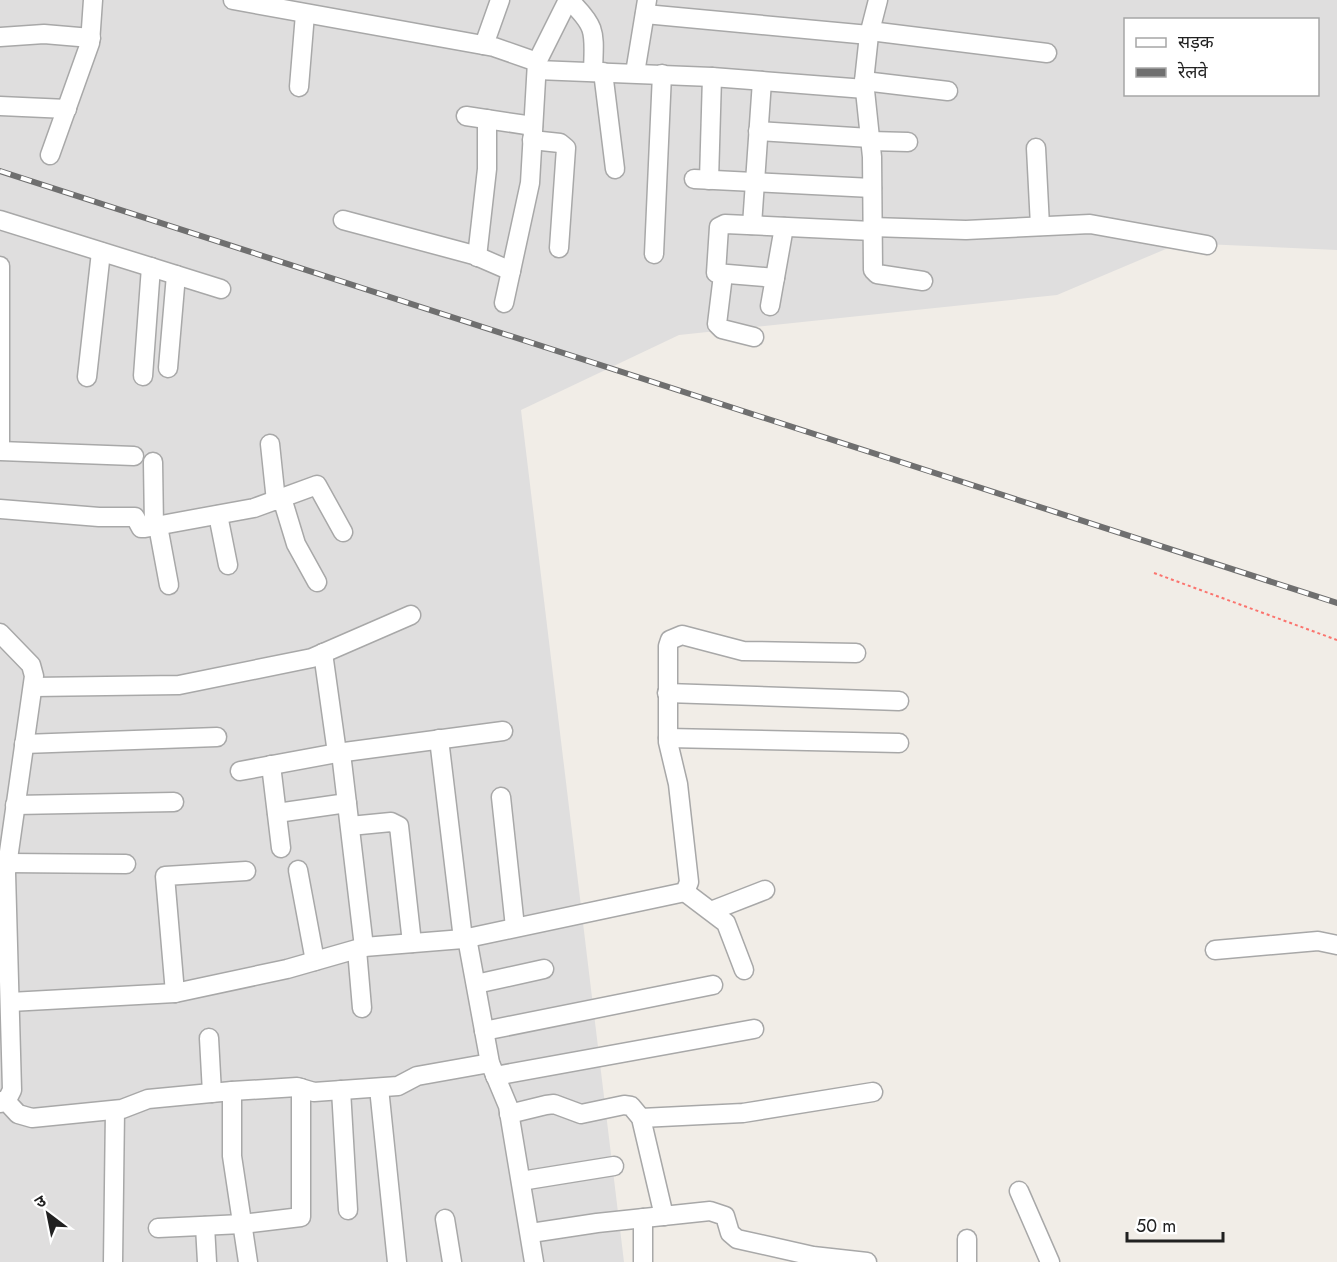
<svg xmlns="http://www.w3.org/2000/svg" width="1337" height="1262" font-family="Jost,'Noto Sans Devanagari',sans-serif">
<rect width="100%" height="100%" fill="#f1ede7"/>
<path fill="#dfdede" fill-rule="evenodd" d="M0 0H1337V250L1180 243 1057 295 679 335 521 410 624 1262H0ZM1126 20H1318V94H1126Z"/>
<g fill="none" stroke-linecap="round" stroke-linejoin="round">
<defs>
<g id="minor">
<polyline points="233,0 494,47 537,62"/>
<path d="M569 0C598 28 594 33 593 72"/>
<polyline points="878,0 869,35 864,81 872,157 873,270 877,274 923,281"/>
<polyline points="645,14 869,35"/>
<polyline points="870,31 1047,53"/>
<polyline points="0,37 44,34 91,38"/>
<polyline points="484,45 500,0"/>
<polyline points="537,70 712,77 865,89"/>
<polyline points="603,72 615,169"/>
<polyline points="635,73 647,0"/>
<polyline points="864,81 948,91"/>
<polyline points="299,87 305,14"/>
<polyline points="0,106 67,109"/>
<polyline points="466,116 533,126"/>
<polyline points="758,131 870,138"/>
<polyline points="532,140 560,143 566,148 559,248"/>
<polyline points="870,141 908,142"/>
<polyline points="1036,148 1040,226"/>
<polyline points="50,155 90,43 93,0"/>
<polyline points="694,179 872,188"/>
<polyline points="709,180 712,77"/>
<polyline points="0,220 221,289"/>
<polyline points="343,220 474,255 511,271"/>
<polyline points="752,225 762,81"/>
<polyline points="872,227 966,230 1090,224 1207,245"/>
<polyline points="654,254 662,74"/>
<polyline points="477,257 487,169 487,119"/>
<polyline points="0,266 0,446"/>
<polyline points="723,275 717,324 722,329 754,337"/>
<polyline points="775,278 716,273 719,227 725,224 872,231"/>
<polyline points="504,303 530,183 537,62 568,0"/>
<polyline points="770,306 784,227"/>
<polyline points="168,368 176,275"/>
<polyline points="143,376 151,267"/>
<polyline points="87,377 101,252"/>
<polyline points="270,444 276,501"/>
<polyline points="0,451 134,456"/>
<polyline points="153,462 154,527"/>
<polyline points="282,498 296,544 317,582"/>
<polyline points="0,509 99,517 135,517 141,528 145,528 254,508 317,485 343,532"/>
<polyline points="218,515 228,565"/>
<polyline points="158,526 169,585"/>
<polyline points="0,633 31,665 34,676 6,873 12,1090 8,1098 0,1103"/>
<polyline points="323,653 337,753"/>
<polyline points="33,687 179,685 312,658 411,615"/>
<polyline points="667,693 899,701"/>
<polyline points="668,738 899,743"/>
<polyline points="439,739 463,939"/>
<polyline points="24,744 217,737"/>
<polyline points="341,753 364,947"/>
<polyline points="271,765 281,848"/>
<polyline points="240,771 337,753 503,731"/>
<polyline points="501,797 515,927"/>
<polyline points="15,805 174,802"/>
<polyline points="277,813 347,803"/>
<polyline points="350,826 391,822 399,826 412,943"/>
<polyline points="7,863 126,864"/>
<polyline points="298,870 315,961"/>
<polyline points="685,892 726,923 744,970"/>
<polyline points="711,911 765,890"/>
<polyline points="467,938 490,1063 508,1106 534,1262"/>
<polyline points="357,950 362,1008"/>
<polyline points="1215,950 1318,941 1337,945"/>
<polyline points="476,984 544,969"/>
<polyline points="175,993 165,876 246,871"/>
<polyline points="10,1002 175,993 287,969 364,947 463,939 685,892 689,882 678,784 668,742 668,646 670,640 682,635 743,651 856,653"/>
<polyline points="484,1031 713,985"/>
<polyline points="209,1038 212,1093"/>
<polyline points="495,1076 754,1029"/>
<polyline points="379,1088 397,1262"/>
<polyline points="341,1090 348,1210"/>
<polyline points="232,1091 232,1156 248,1262"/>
<polyline points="5,1100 18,1114 32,1118 122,1109 148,1099 232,1091 297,1087 314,1092 398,1086 417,1076 490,1063"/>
<polyline points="509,1114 546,1105 554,1104 581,1114 624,1105 631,1106 641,1118 664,1216"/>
<polyline points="641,1118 743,1113 873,1092"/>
<polyline points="521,1181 614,1166"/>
<polyline points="1019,1191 1050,1262"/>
<polyline points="445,1219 452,1262"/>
<polyline points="205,1226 207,1262"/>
<polyline points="158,1228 242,1224 301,1217 301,1088"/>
<polyline points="531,1233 597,1223 710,1211 725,1216 730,1233 737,1239 813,1256 867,1262"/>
<polyline points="113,1262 115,1110"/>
<polyline points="643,1262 643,1218"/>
<polyline points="967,1262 967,1239"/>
</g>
</defs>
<use href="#minor" stroke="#a8a8a8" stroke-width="21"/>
<polyline stroke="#fb746e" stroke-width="2" stroke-dasharray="3 3" stroke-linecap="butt" points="1154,573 1337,640"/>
<use href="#minor" stroke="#fff" stroke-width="18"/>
<defs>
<polyline id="rail" points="0,171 1337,603"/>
</defs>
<use href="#rail" stroke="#6f6f6f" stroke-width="6"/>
<use href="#rail" stroke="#fff" stroke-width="4" stroke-dasharray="11" stroke-linecap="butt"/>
</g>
<rect x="1124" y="18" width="195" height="78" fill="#ffffff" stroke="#a6a6a6" stroke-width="1.5"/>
<rect x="1136" y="38" width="30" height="9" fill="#ffffff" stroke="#a6a6a6" stroke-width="1.5"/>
<text x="1178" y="48" font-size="18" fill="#212121">सड़क</text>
<rect x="1136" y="68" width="30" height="9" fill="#6f6f6f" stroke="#a6a6a6" stroke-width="1.5"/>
<text x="1178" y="78" font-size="18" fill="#212121">रेलवे</text>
<g transform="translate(48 1214) rotate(328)" stroke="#ffffff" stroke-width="4.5" paint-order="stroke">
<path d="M0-4.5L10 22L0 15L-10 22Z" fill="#212121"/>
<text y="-9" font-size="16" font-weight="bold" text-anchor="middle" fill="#212121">उ</text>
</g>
<path d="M1127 1232v9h96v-9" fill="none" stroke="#212121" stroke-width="3"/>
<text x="1136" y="1232" font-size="18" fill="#212121" stroke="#ffffff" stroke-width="4.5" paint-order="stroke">50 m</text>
</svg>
